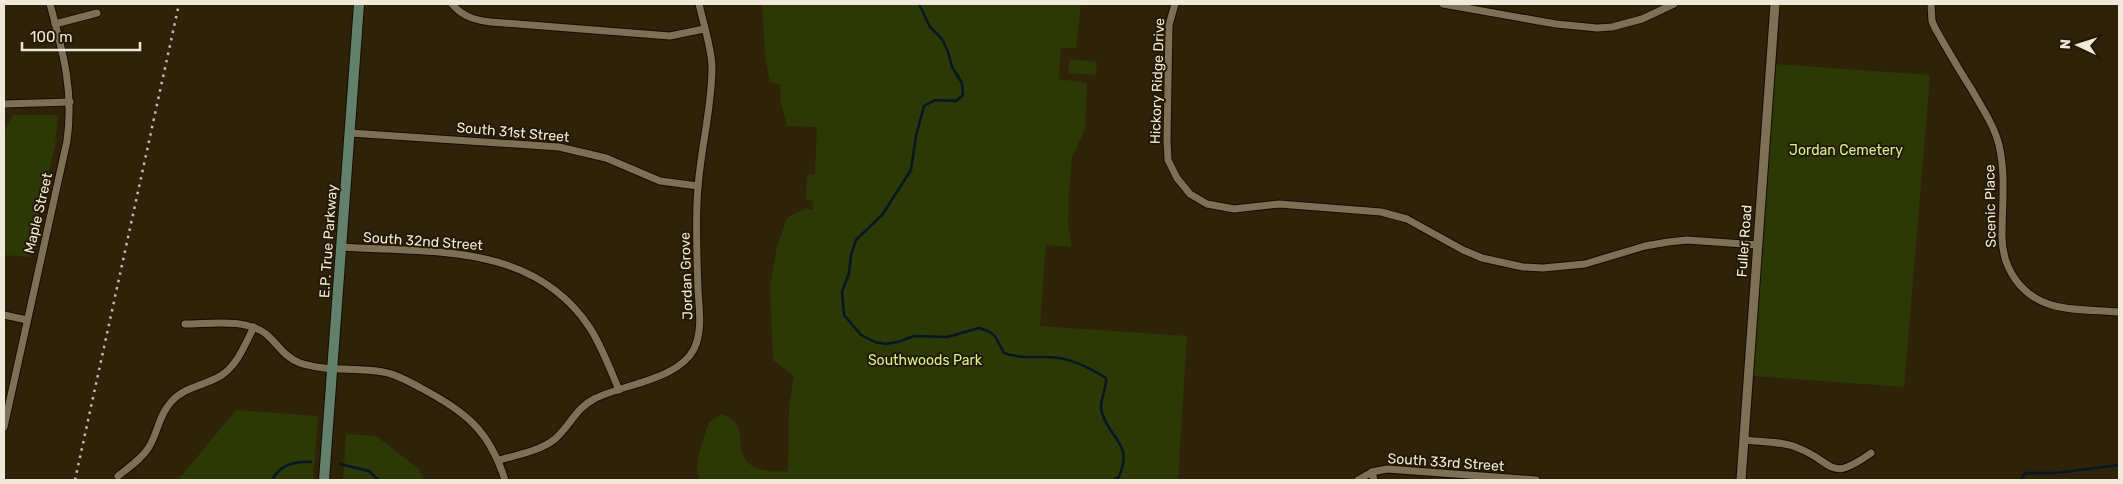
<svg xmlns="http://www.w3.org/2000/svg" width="2123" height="484" font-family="Rubik,sans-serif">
<rect width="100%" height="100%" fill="#2e2309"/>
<g fill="#2c3904">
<path d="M762 4H1081L1076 48H1061L1059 79 1087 83 1085 129 1072 158 1069 193 1068 224 1072 247 1046 245 1040 326 1187 336 1178 480H700C692 464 704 438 709 422L722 414C726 416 732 419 735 422 741 429 740 440 741 448 744 471 770 473 788 471L789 406 794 376 773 360 770 285 777 247 787 218 806 208 813 210V201L806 199 807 175 815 174 817 127 787 126 780 99 781 85 770 82 765 56Z"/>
<polygon points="1070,59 1097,62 1096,75 1068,73"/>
<polygon points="1775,64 1930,75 1904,387 1753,376"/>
<polygon points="13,115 58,115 55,146 29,257 4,255 4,132"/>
<polygon points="236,410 318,416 313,480 178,480"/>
<polygon points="346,434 376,436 418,468 424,480 343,480"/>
</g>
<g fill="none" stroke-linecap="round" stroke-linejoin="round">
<g stroke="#041725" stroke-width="2.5">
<path d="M919 4 930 27 942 39 948 52 952 67 962 83 963 95 956 101 935 100 924 106 916 136 911 170 882 215 856 240 851 255 849 273 842 292 844 315 861 335 875 342 885 344 898 342 914 336 947 337 979 328 988 331 995 336 1004 353C1018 358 1032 357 1047 357 1069 357 1088 367 1106 378 1107 390 1098 402 1102 413 1111 441 1133 443 1119 477L1113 480"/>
<polyline points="340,464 369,471 378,480"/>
<path d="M272 480C279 465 296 461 311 462"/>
<polyline points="2021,480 2025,473 2056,473 2119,465"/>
</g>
<defs>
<g id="minor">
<path d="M452 4C463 17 475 20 491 22L670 36 704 29"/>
<polyline points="1175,4 1169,25 1167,140 1168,160 1177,178 1190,194 1207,204 1234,209 1279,204 1381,212 1407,219 1463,250 1482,258 1523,267 1543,268 1585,264 1645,246 1668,242 1687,240 1758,245"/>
<polyline points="1443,4 1556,24 1597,28 1612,27 1642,19 1674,4"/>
<path d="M1931 4 1932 21 1935 28C1947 49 1959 70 1972 90 1982 108 1994 125 1999 145 2006 176 2002 204 2002 236 2002 269 2022 298 2055 306 2075 311 2098 310 2119 312"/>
<polyline points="55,24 97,13"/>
<polyline points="4,104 70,102"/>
<polyline points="350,133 559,147 606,158 660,181 698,186"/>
<path d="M342 247C432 253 533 242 590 328 602 347 610 369 619 390"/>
<polyline points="4,315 27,320"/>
<path d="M185 324C210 324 245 318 266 334 278 344 284 357 300 363 327 372 356 367 383 372 396 374 410 382 421 388 466 412 489 430 505 480"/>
<path d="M4 427 67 141C74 90 63 52 50 4"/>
<path d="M1744 440C1761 442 1782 441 1798 448 1835 462 1828 484 1871 453"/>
<path d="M499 460C517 455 540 451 555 439 570 426 576 408 594 399 623 384 678 380 694 349 703 330 699 309 698 289 697 255 695 221 698 187 701 147 712 107 712 67 712 50 703 22 699 4"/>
<polyline points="1372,472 1374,480"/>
<path d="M118 476C129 467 142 459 149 447 158 432 159 415 171 402 185 386 205 386 222 375 238 364 245 344 254 327"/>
<polyline points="1358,480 1372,472 1387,469 1536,480"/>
</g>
<polyline id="tertiary" points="1741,480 1775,4"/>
<polyline id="secondary" points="324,480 359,4"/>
</defs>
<use href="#minor" stroke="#160c00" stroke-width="9"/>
<use href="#tertiary" stroke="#160c00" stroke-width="11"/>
<use href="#secondary" stroke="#160c00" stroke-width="12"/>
<use href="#minor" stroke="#7d7054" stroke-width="7"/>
<use href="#tertiary" stroke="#7d7054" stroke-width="9"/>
<use href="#secondary" stroke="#63806d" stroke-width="10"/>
<polyline stroke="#c4bcab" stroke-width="2.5" stroke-dasharray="2.5 5" stroke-linecap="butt" points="75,480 179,4"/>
</g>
<g text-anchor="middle" stroke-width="4" stroke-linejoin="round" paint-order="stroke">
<g font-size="14" fill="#f0e9da" stroke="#241901">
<text transform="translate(1157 81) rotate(-88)" y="5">Hickory Ridge Drive</text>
<text transform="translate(513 132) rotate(5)" y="5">South 31st Street</text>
<text transform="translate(1990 206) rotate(-91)" y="5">Scenic Place</text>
<text transform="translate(38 213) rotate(-77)" y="5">Maple Street</text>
<text transform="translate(328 241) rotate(-86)" y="5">E.P. True Parkway</text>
<text transform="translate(423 241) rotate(4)" y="5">South 32nd Street</text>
<text transform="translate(1744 241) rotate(-86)" y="5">Fuller Road</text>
<text transform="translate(686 276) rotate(-92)" y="5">Jordan Grove</text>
<text transform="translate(1446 462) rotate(4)" y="5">South 33rd Street</text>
</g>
<g font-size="14" fill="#d3f291" stroke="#241901">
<text x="1846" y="155">Jordan Cemetery</text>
<text x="925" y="365">Southwoods Park</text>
</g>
</g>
<rect width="2123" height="484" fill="none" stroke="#f0e9da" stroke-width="10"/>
<g transform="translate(2078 45) rotate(274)" stroke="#241901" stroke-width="4" paint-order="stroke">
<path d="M0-4L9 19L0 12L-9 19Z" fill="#f0e9da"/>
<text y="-8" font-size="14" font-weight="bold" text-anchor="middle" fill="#f0e9da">N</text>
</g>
<path d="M22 42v8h118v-8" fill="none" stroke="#f0e9da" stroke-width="2.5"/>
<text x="30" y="42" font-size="15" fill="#f0e9da" stroke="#241901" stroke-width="4" paint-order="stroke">100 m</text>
</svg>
